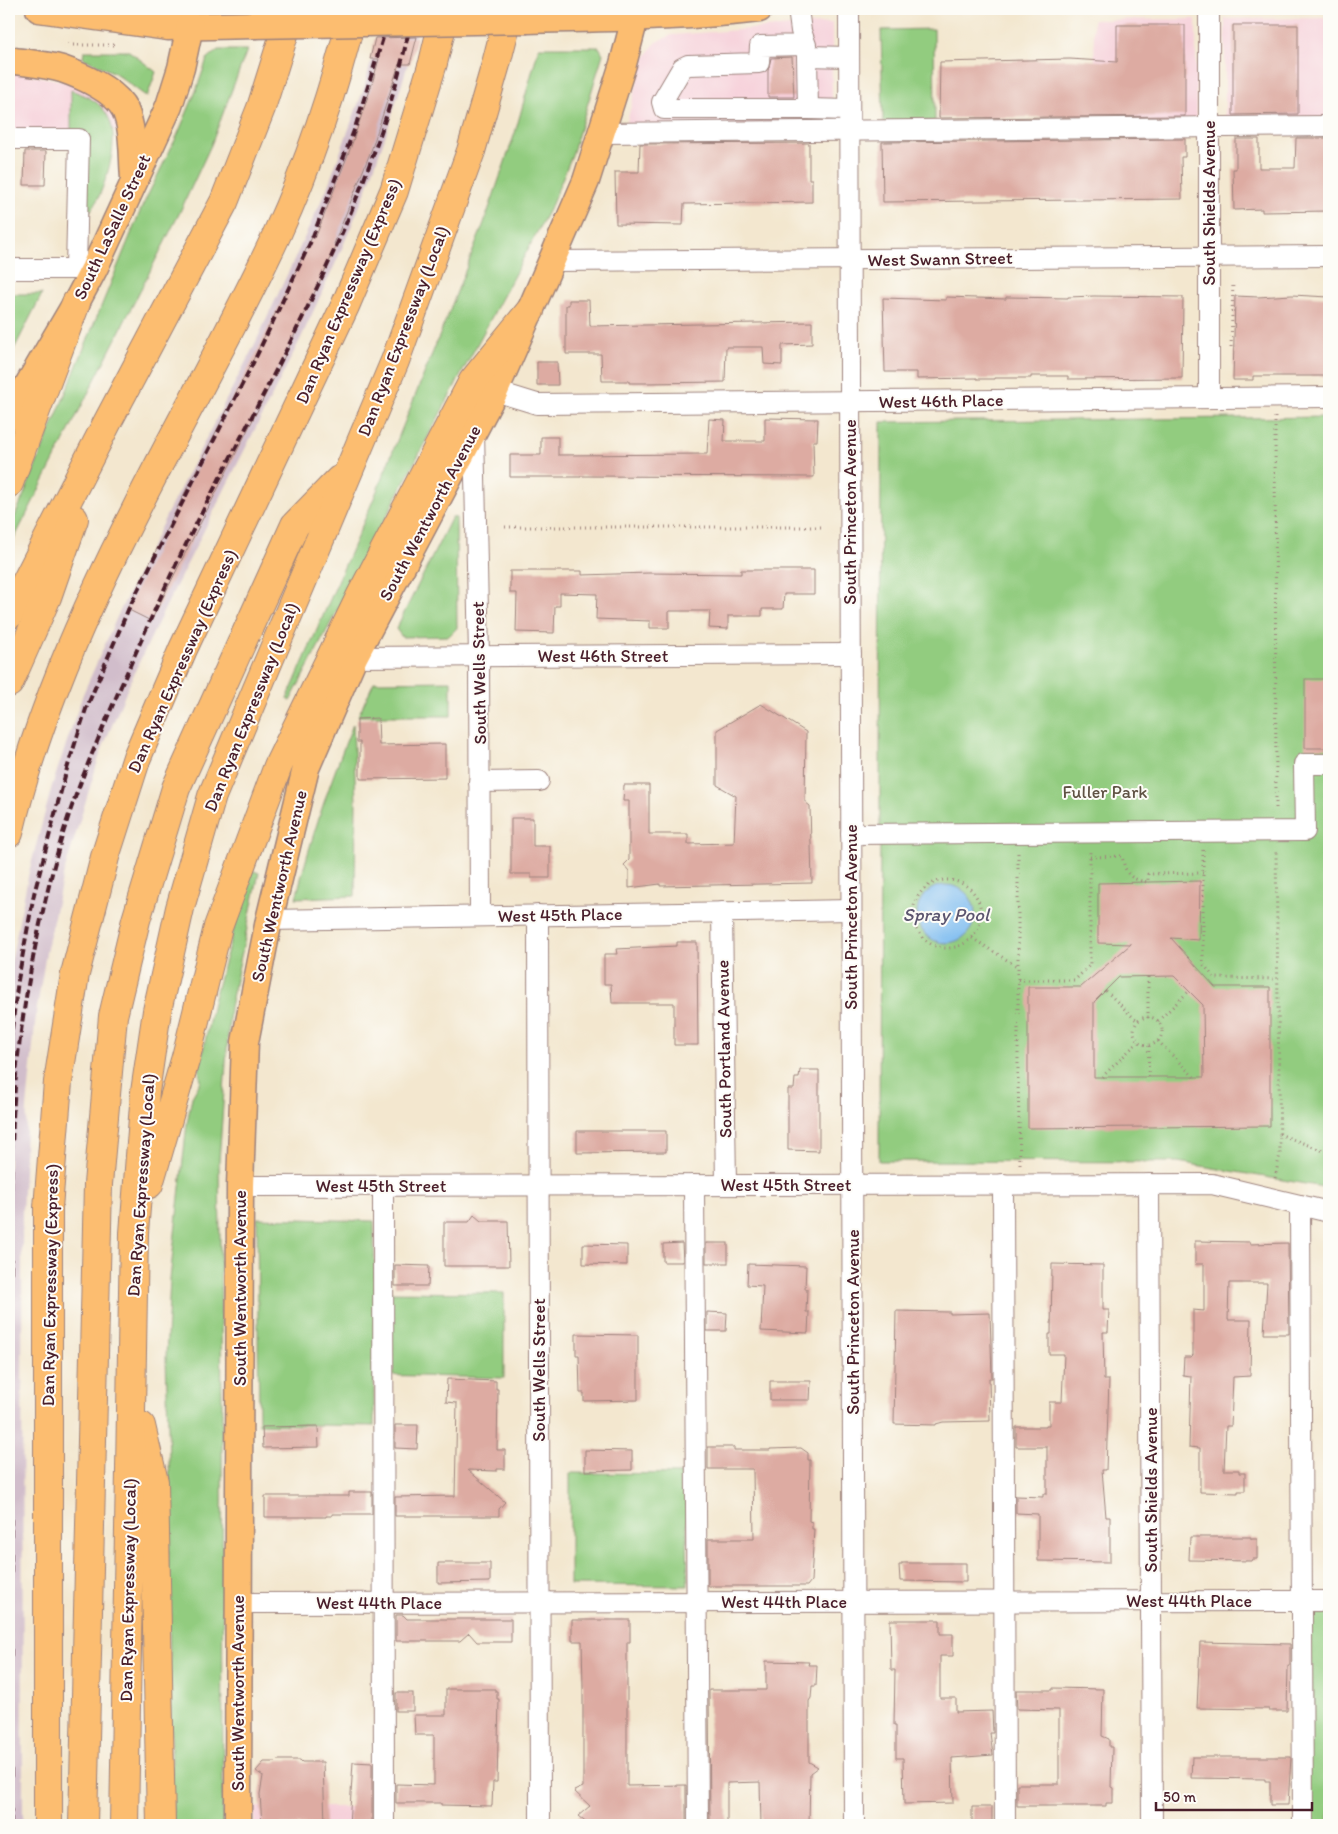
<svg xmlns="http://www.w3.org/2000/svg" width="1338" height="1834" font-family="Itim,sans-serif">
<rect width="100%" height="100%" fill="#fdfcf7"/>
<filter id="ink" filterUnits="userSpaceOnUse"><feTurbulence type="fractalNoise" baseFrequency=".02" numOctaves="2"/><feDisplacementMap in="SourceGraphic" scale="10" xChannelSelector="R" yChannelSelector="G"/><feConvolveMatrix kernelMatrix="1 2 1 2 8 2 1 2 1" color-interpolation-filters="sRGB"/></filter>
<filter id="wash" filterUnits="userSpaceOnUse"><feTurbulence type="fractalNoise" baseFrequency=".0096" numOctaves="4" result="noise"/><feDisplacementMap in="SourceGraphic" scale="20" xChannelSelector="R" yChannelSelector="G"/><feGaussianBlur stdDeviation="1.12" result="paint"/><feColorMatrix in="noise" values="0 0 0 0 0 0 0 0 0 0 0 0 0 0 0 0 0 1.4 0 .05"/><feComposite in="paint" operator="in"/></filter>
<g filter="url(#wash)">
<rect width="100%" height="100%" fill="#f3e7cf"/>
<g fill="#f6cfd9">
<polygon points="1329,18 1329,126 1225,127 1225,19"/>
<polygon points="1196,19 1196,128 1098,128 1093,20"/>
<polygon points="832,23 832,130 624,133 639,75 646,56 656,42 672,35"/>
<polygon points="9,71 73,83 106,103 115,117 119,131 9,132"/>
<rect x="254" y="1807" width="130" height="18"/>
</g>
<polygon fill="#d1bdcb" points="385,9 421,9 407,67 387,131 366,191 337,260 300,340 166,606 135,671 100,754 62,879 46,953 36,1014 27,1108 22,1214 23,1825 9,1825 9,972 29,872 52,786 83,694 117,617 168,512 254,346 326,191 364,88"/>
<g fill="#92cc7f" stroke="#6e7655">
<polygon points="934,29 935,121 883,122 881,30"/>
<polygon points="539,47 599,47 603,54 572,155 552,204 432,429 290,701 287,699 374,498 453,302 484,223 515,133"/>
<polygon points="218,50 247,50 211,145 179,214 9,549 9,531 142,207 177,136 196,91 207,59"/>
<polygon points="84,51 129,51 156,72 147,97 115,73 83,58"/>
<path d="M71 90C84 95 98 100 106 113 121 134 109 172 100 194 97 202 91 210 86 217L87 132H71Z"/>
<polygon points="9,294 42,294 9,359"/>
<polygon points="1329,417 1329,1188 1178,1162 879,1161 881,422"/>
<polygon points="452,517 456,518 457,628 449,636 402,637 396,629"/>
<polygon points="451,681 451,716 358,716 374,682"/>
<path d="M353 724 356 802 355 896 296 898C311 837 330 782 353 724Z"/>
<polygon points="251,870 259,873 230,1007 219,1161 222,1399 223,1825 173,1825 168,1560 171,1529 166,1357 170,1279 187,1123 192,1097 201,1081 199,1071 214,998"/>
<polygon points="257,1218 374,1221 375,1292 504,1293 504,1378 374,1375 374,1426 259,1424"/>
<polygon points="570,1473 686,1474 688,1586 570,1585"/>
<rect x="1307" y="1613" width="22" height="212"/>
</g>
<circle fill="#7cbbf0" stroke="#636d8e" cx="946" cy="914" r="29"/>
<g id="blocks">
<g fill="#ddaba2" fill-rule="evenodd">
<polygon points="1117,25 1185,25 1185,116 939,118 940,62 1070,59 1117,62"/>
<polygon points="1233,25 1298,25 1298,114 1233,115"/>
<polygon points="417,37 410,64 399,64 372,148 334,244 337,245 279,368 151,621 127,609 188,486 255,356 313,235 316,236 351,147 372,84 379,59 370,59 375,38"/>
<polygon points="792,57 794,97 768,97 768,71 771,58"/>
<polygon points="1296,138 1329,138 1329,211 1262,212 1262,209 1234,210 1233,169 1236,169 1236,139 1259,139 1259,168 1295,168"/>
<polygon points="1185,139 1185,157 1181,157 1182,199 883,202 882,142"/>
<polygon points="809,143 809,179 812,179 812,202 684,204 683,225 616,224 615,172 639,172 640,144"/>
<polygon points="25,151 46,151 45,185 24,185"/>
<polygon points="1292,295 1329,297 1329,376 1253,376 1253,380 1233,380 1235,296 1258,297"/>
<polygon points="1094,296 1183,297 1182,378 1068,379 1068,376 1031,376 1031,378 995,378 995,379 977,379 977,378 917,379 917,372 885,372 883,298 946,300 946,297 1006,299 1006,297 1068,298 1068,297"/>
<polygon points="569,300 589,300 590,326 812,322 812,344 782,345 782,365 764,364 763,347 726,347 725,382 646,383 629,383 629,381 602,381 601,354 566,354 566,305 569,305"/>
<polygon points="537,362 557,362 558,385 537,385"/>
<polygon points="765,418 818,419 817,441 813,441 814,477 581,476 581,477 510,477 510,455 541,455 541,437 558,437 558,455 707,454 709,419 725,420 724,441 765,441"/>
<polygon points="741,570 814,570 814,594 784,594 783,609 762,609 762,616 728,616 728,629 709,628 710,611 669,611 669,628 650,628 650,621 596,619 597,594 560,593 560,606 555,606 554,633 516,632 517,593 510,593 510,571 582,571 582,575 649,573 741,574"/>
<rect x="1305" y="679" width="24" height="69"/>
<polygon points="761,704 806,732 805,802 810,806 812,883 660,886 660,884 629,888 629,871 624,865 629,860 629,801 623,801 624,785 649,785 649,834 688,834 688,844 734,843 736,796 717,785 717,730"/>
<polygon points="378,718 379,745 445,744 445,778 360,779 360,742 357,742 357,719"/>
<polygon points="511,818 533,818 533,846 550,846 550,878 531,878 531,874 511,874"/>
<path d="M1200 881 1199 940 1171 938 1215 987H1270V1126L1028 1128V987H1081L1131 944 1098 943V883ZM1174 976 1203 1005 1204 1077H1094V1002L1119 977Z"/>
<polygon points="677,942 697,942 698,1045 674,1045 674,1003 612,1003 611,984 604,984 604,954 617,954 616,949 677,946"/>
<polygon points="800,1070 819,1070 819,1151 788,1150 788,1089 794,1089 795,1078 799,1078"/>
<polygon points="577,1131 666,1131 666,1152 577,1153"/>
<polygon points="474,1215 481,1221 508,1221 509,1266 444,1266 444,1222 469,1222"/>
<polygon points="1195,1241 1250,1242 1250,1244 1288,1243 1289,1334 1264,1334 1267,1283 1229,1283 1228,1320 1251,1320 1250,1376 1233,1377 1231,1426 1226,1426 1224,1470 1239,1470 1239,1473 1245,1473 1245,1491 1238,1491 1238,1493 1200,1492 1200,1448 1189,1447 1191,1376 1183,1375 1184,1357 1191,1357 1193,1355 1193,1310 1204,1311 1204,1264 1195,1264"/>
<polygon points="682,1243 683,1262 663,1262 663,1244"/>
<rect x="706" y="1243" width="22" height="20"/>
<polygon points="583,1244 627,1245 627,1265 583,1264"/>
<polygon points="748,1264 806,1266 805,1289 807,1289 806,1312 809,1312 808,1333 761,1331 763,1286 747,1285"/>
<polygon points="1052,1264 1103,1265 1103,1310 1109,1310 1108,1332 1103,1332 1104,1380 1109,1380 1106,1470 1102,1470 1106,1517 1110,1517 1110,1562 1038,1561 1038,1514 1016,1513 1016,1496 1043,1497 1043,1494 1047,1494 1047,1447 1016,1447 1016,1427 1046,1427 1046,1425 1049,1425 1049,1402 1062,1402 1064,1354 1049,1354 1049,1334 1051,1334"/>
<polygon points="395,1265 429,1266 428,1286 395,1286"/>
<polygon points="896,1311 950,1312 950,1314 990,1313 992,1378 989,1378 990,1421 943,1422 936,1424 936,1425 894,1424"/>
<polygon points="707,1312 727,1313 726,1331 707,1331"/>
<polygon points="576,1334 638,1335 638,1400 584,1401 584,1393 580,1393 579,1355 576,1355"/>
<polygon points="447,1379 496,1381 496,1389 498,1389 497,1450 505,1450 505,1469 497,1469 497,1471 468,1470 505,1502 499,1509 499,1516 395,1516 395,1497 455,1496 457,1403 446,1402"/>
<polygon points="770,1381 811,1381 810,1400 770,1400"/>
<polygon points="395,1425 418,1425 417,1449 395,1448"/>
<polygon points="318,1426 319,1447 263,1448 262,1427"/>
<polygon points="708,1447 734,1447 734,1450 770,1450 770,1449 801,1448 808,1453 808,1460 810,1460 809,1521 812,1522 812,1529 814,1529 811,1581 807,1586 708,1586 708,1539 754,1539 753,1469 708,1469"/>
<polygon points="585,1450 632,1451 632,1470 585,1471"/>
<polygon points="349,1492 372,1492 372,1514 332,1514 332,1516 326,1516 326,1517 265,1517 265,1496 349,1496"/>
<polygon points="1190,1537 1251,1537 1251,1539 1257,1539 1257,1559 1252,1559 1251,1561 1189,1560"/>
<polygon points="438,1563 490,1563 490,1582 438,1583"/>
<polygon points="902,1563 966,1563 966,1582 900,1581 899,1565 902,1565"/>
<polygon points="396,1615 403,1615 407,1619 511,1619 511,1642 477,1642 469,1633 460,1641 396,1641"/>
<polygon points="572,1620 630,1620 630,1642 627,1642 627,1786 686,1785 686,1825 589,1825 578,1816 590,1806 574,1791 583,1787 583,1687 582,1641 572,1641"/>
<polygon points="890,1620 940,1620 940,1634 953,1634 953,1656 940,1656 940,1698 956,1698 956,1712 992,1711 993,1733 990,1733 993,1755 952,1758 953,1803 904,1804 903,1758 896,1758 896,1725 894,1725 895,1670 891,1670"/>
<polygon points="1200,1642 1290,1644 1290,1666 1288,1666 1287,1711 1269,1711 1269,1709 1197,1708"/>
<polygon points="766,1661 809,1662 808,1665 817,1665 816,1686 812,1686 811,1698 809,1701 809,1762 818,1767 810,1773 809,1825 761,1825 760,1782 727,1783 727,1825 710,1825 709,1690 766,1690"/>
<polygon points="1053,1688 1103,1689 1102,1736 1109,1739 1109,1747 1112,1747 1111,1787 1113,1788 1113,1803 1106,1803 1106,1806 1017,1806 1017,1784 1059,1784 1059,1710 1017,1709 1016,1690 1053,1690"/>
<polygon points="446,1689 495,1689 495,1691 497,1691 497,1699 499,1699 497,1782 493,1782 492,1806 441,1805 441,1803 396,1803 396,1784 434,1785 434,1735 415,1735 414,1715 446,1715"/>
<rect x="396" y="1693" width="17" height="18"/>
<polygon points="1192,1757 1291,1757 1288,1805 1270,1805 1270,1781 1265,1781 1265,1779 1191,1778"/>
<polygon points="278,1760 300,1760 302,1762 323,1762 325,1825 262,1825 260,1794 263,1776 256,1771 264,1762 276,1762"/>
<polygon points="353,1762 372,1763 372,1825 349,1825"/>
<rect x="972" y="1807" width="20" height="18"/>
</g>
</g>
</g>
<g filter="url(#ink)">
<use href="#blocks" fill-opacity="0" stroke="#9e837d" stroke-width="1"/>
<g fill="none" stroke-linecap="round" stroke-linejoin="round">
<defs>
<g id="minor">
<polyline points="798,9 801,31 806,45 807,56 808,109 664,109 662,102 682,68 688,65 759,63 760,46 806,45"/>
<polyline points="849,9 854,1825"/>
<polyline points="807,56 849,57"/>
<polyline points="808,109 849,110"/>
<polyline points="601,133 1329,126"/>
<polyline points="9,139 79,139 76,269"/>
<polyline points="552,261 1329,256"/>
<polyline points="9,269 89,269"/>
<polyline points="495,391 537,404 1329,397"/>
<polyline points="1209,398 1209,9"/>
<polyline points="474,431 479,656 480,916"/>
<polyline points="354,657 851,654"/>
<polyline points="479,782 539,781"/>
<polyline points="851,834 1305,831 1304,764 1329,764"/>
<polyline points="722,912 726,1185"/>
<polyline points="538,915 540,1825"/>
<polyline points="269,920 851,910"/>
<polyline points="1003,1184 1005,1825"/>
<polyline points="1149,1184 1152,1825"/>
<polyline points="694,1185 698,1825"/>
<polyline points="240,1186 1212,1184 1329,1212"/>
<polyline points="383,1186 384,1825"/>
<polyline points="1300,1205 1303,1825"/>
<polyline points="238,1603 1329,1601"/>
</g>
<g id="major">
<polyline points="39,9 168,27 254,25"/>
<path d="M528 20C606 18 683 18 759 9"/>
<path d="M9 60C26 63 45 64 62 69 82 76 115 90 125 110 134 130 132 156 134 178"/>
<polyline points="9,417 76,303 94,269 169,106 181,68 190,26"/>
<polyline points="238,1825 240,1186 245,1042 269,920 306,768 354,657 495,391 530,311 586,181 623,64 635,18"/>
</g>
<g id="highway">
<polyline points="9,483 76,303"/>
<polyline points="9,615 107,423 224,202 261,108 292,9"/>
<polyline points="9,683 47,597 74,519"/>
<path d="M9 833C36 719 84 611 137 507 183 416 234 327 277 234 310 162 335 86 354 9"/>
<polyline points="149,1184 186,1057 218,927 278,766 360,597 473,381 530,311"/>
<polyline points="141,1426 154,1482 161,1825"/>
<polyline points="48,1825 48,1208 58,1082 75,974 105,857 137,757 183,649 345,306 394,191 433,63 446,9"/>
<polyline points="83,1825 98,1184 113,1016 136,920 176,788 295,525 339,480"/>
<polyline points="124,1825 134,1233 145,1092 157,1011 180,908 212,796 395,361 471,151 496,64 510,9"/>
</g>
</defs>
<use href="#minor" stroke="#9e837d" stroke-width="22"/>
<use href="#major" stroke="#9e837d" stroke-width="29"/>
<use href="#highway" stroke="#9e837d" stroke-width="30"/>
<g stroke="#9e837d" stroke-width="3" stroke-dasharray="1 4" stroke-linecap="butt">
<polyline points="68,45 117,45"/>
<polyline points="1231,347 1233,282"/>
<polyline points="1275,417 1276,811"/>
<polyline points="505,527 824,527"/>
<polyline points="1203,850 1203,964 1215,978 1277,979"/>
<polyline points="1018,853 1018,1080 1020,1164"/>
<path d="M1090 857 1122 856C1126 875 1129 879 1148 882V874L1203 873"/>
<circle cx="947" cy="914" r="34"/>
<polyline points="972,938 1018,967"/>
<polyline points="1018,980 1075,980 1090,965 1090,851"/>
<polyline points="1106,991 1138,1022"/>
<circle cx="1148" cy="1031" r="14"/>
<polyline points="1148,1018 1148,977"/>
<polyline points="1158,1021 1189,991"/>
<polyline points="1158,1041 1194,1077"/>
<polyline points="1102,1077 1138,1042"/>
<polyline points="1148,1077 1149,1045"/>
<polyline points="1279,1134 1329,1153"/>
<polyline points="1275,1178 1280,1154 1276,850"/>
</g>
<use href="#minor" stroke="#fff" stroke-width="20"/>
<use href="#major" stroke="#fcbd6f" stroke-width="26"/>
<use href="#highway" stroke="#fcbd6f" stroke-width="28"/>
<g stroke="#4a1f2b" stroke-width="4" stroke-dasharray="8 4" stroke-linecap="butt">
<polyline points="9,1053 18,980 34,894 66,772 86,709 128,610 256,357 311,241 355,128 392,9"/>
<path d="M11 1825V1208C11 1178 12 1148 13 1118 17 1032 34 941 56 858 70 804 92 753 114 702 132 661 150 620 169 579 258 393 376 214 413 9"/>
</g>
<defs>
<polyline id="major-bridge" points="254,25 528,20"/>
</defs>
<use href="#major-bridge" stroke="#9e837d" stroke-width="29" stroke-linecap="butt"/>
<use href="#major-bridge" stroke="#fcbd6f" stroke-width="26"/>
</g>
</g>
<g text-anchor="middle" stroke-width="4" stroke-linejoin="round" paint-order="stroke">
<g font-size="18" fill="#4a1f2b" stroke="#fdfcf7">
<text transform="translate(1209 203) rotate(-90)" y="6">South Shields Avenue</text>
<text transform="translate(112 227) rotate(-65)" y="6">South LaSalle Street</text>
<text transform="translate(940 259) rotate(-1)" y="6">West Swann Street</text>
<text transform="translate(348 291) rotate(-67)" y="6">Dan Ryan Expressway (Express)</text>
<text transform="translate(403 331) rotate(-69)" y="6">Dan Ryan Expressway (Local)</text>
<text transform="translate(941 401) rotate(-1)" y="6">West 46th Place</text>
<text transform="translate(850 512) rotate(-90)" y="6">South Princeton Avenue</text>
<text transform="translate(430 513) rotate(-62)" y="6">South Wentworth Avenue</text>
<text x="603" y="662">West 46th Street</text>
<text transform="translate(182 661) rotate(-66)" y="6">Dan Ryan Expressway (Express)</text>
<text transform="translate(479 673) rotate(-91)" y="6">South Wells Street</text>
<text transform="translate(251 707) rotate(-68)" y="6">Dan Ryan Expressway (Local)</text>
<text transform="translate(279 886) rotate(-77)" y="6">South Wentworth Avenue</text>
<text transform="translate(560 915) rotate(-1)" y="6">West 45th Place</text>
<text transform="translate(851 917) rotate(-90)" y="6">South Princeton Avenue</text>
<text transform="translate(724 1049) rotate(-91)" y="6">South Portland Avenue</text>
<text transform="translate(141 1185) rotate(-86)" y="6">Dan Ryan Expressway (Local)</text>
<text x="786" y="1191">West 45th Street</text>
<text x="381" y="1192">West 45th Street</text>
<text transform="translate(50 1285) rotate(-89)" y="6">Dan Ryan Expressway (Express)</text>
<text transform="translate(240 1288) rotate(-90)" y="6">South Wentworth Avenue</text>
<text transform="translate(853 1322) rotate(-90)" y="6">South Princeton Avenue</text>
<text transform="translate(539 1370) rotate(-90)" y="6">South Wells Street</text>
<text transform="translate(1151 1490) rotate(-90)" y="6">South Shields Avenue</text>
<text transform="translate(128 1590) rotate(-89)" y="6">Dan Ryan Expressway (Local)</text>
<text x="1189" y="1607">West 44th Place</text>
<text x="784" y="1608">West 44th Place</text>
<text x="379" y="1609">West 44th Place</text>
<text transform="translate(238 1693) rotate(-90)" y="6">South Wentworth Avenue</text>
</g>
<g font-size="18" fill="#605344" stroke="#fdfcf7">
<text x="1105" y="798">Fuller Park</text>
</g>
<g font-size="19" font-style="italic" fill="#5c5670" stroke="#fdfcf7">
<text x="946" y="921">Spray Pool</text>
</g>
</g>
<rect width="1338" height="1834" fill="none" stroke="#fdfcf7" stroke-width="30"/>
<path d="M1156 1802v8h156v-8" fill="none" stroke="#4a1f2b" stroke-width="2.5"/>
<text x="1163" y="1802" font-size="15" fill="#4a1f2b" stroke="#fdfcf7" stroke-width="4" paint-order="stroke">50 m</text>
</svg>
